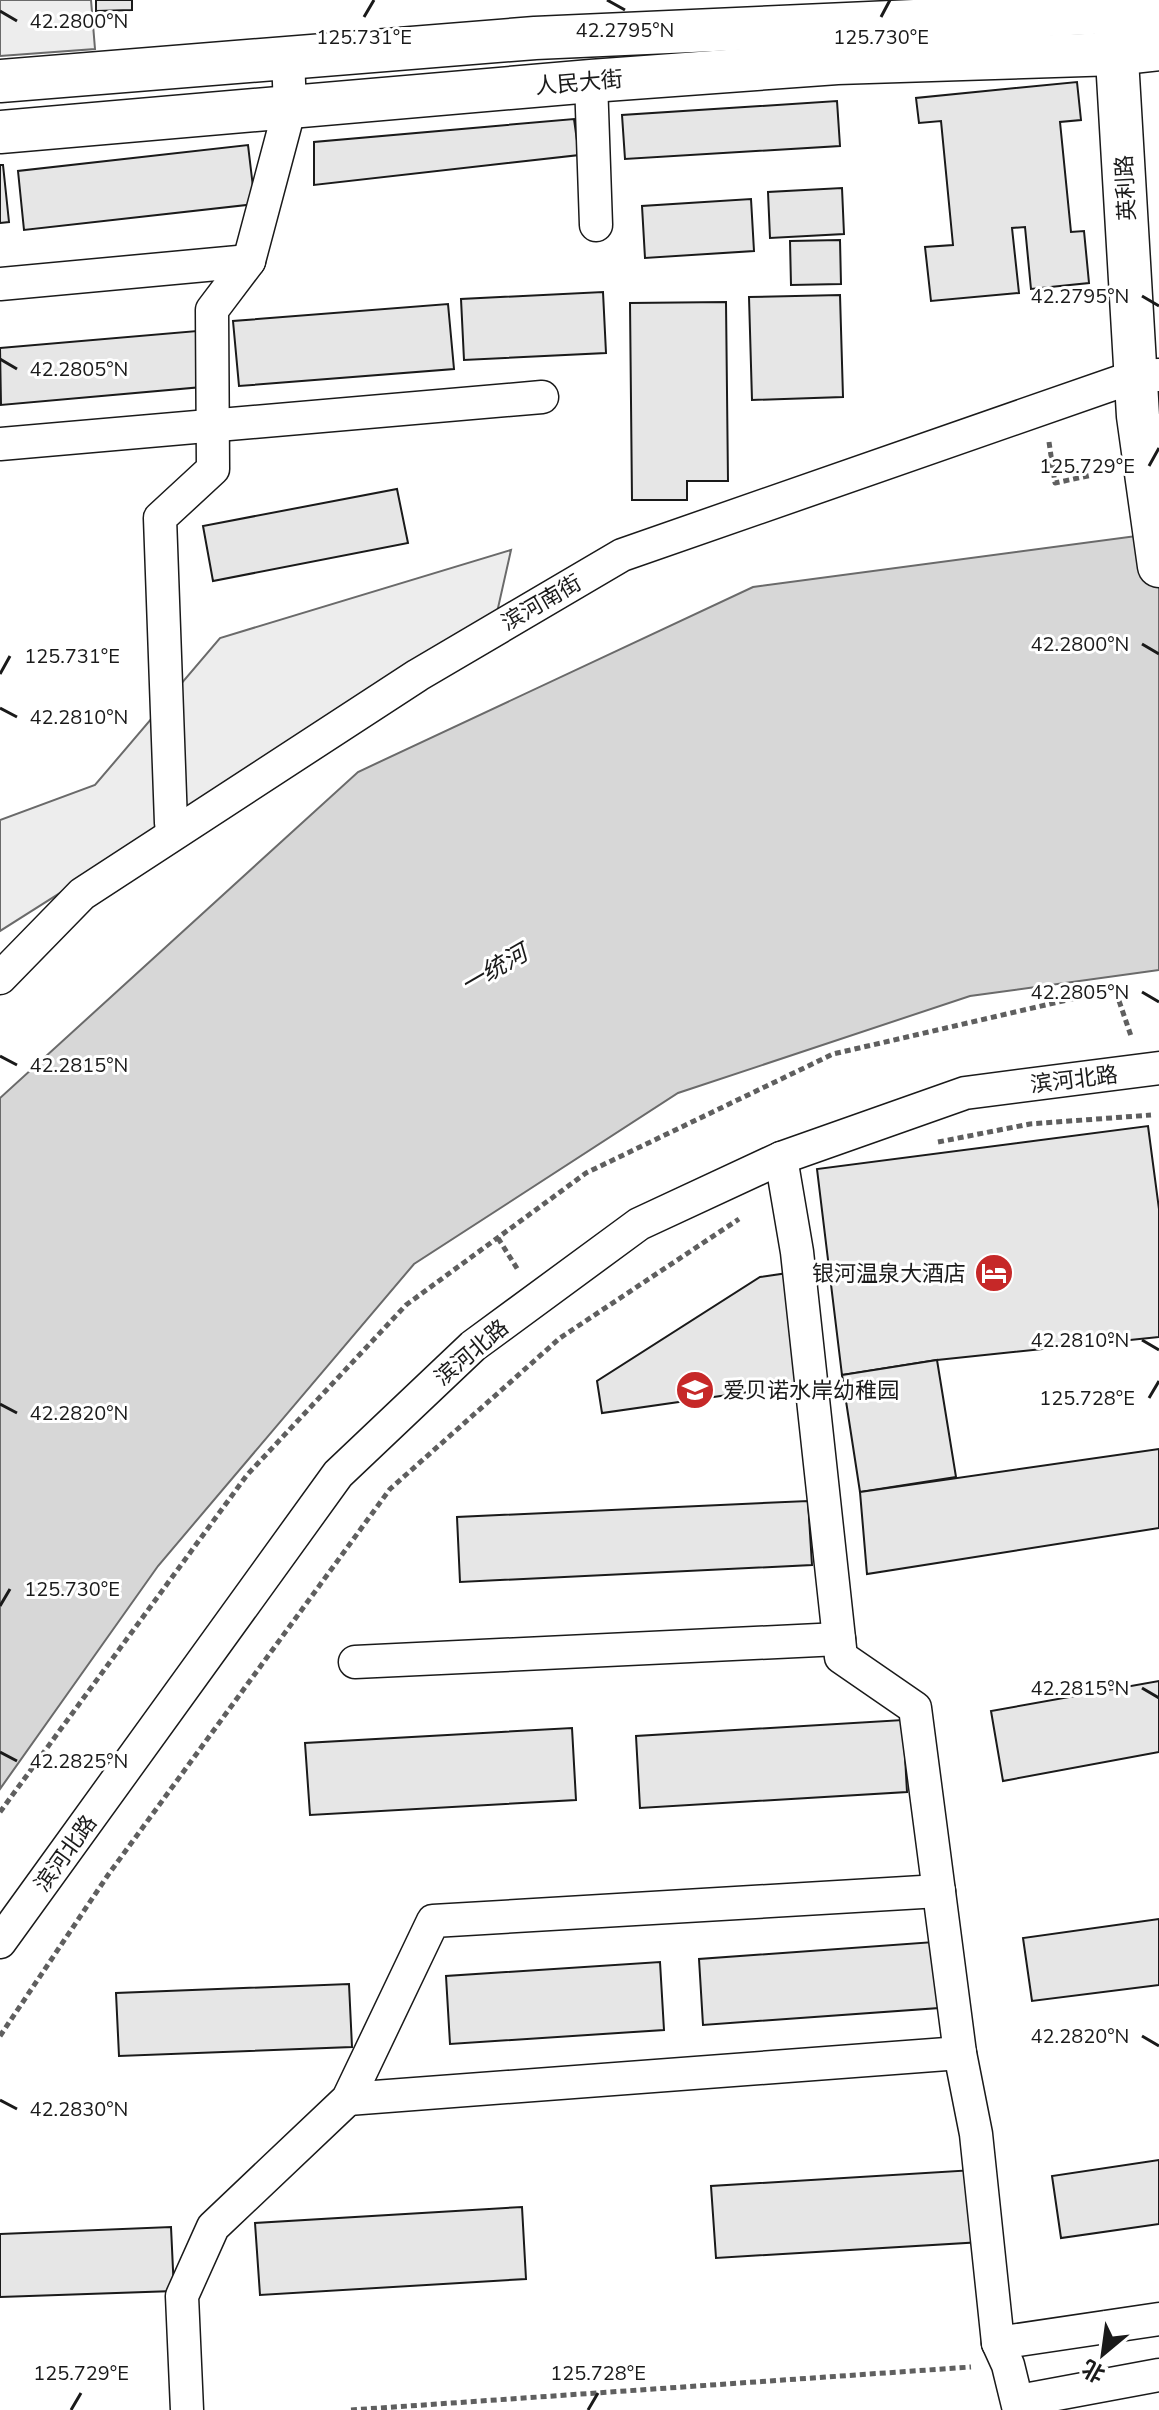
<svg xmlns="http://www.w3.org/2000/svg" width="1159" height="2410" font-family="'Nunito Sans','Noto Sans SC',sans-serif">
<rect width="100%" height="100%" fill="#fff"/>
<g fill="#ededed" stroke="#6a6a6a" stroke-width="2">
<polygon points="0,0 91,0 95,49 0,56"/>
<polygon points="511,550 496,617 0,931 0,820 95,785 220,638"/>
</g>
<polygon fill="#d7d7d7" stroke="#6a6a6a" stroke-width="2" points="1159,533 1159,970 970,996 678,1093 414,1264 158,1566 0,1789 0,1098 358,772 753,587"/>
<g fill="#e6e6e6" stroke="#1a1a1a" stroke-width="2">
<polygon points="96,0 132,0 132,10 96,11"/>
<polygon points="1077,82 1081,120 1060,122 1071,232 1084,231 1089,283 1031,289 1025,227 1012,228 1019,293 931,301 925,247 953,245 941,121 919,123 916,98"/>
<polygon points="837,101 840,146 625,159 622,115"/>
<polygon points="574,119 579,155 314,185 314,142"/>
<polygon points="248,145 255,204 24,230 18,171"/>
<polygon points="0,165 3,165 9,222 0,223"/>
<polygon points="842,188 844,234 770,238 768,192"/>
<polygon points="751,199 754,251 645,258 642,206"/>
<polygon points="840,240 841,284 791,285 790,241"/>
<polygon points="603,292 606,353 464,360 461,299"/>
<polygon points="840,295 843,397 752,400 749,297"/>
<polygon points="726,302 728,481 687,481 687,500 632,500 630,303"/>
<polygon points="448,304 454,369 239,386 233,321"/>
<polygon points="197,331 202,387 1,405 0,348"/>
<polygon points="397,489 408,543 213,581 203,526"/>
<polygon points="1148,1126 1159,1209 1159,1337 937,1360 842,1375 817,1169"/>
<polygon points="788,1273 804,1384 602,1413 597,1381 760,1277"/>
<polygon points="937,1360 956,1477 860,1492 842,1375"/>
<polygon points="1159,1449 1159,1528 867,1574 860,1492"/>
<polygon points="808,1501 812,1565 460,1582 457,1517"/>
<polygon points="1159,1681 1159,1752 1003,1781 991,1711"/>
<polygon points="903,1720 907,1792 640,1808 636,1736"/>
<polygon points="572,1728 576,1800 310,1815 305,1743"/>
<polygon points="1159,1919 1159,1985 1032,2001 1023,1938"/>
<polygon points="934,1942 939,2008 703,2025 699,1959"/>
<polygon points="660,1962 664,2030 450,2044 446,1976"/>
<polygon points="349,1984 352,2047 119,2056 116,1993"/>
<polygon points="1159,2160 1159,2224 1061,2238 1052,2176"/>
<polygon points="974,2170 982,2242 716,2258 711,2186"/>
<polygon points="522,2207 526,2279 260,2295 255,2223"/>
<polygon points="171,2227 174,2291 0,2297 0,2234"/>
</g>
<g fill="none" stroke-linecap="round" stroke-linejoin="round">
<defs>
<g id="minor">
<polyline points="591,81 596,225"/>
<polyline points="0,284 249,261"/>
<polyline points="0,444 542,397"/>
<polyline points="171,823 160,518 213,469 212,310 249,261 290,107 288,58"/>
<polyline points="0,978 82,894 418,675 622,555 1136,376 1159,375"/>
<polyline points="781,1158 797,1252 841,1657 915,1708 960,2053 976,2134 998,2343 1008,2365 1019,2410"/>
<polyline points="355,1662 839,1639"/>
<polyline points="0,1942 338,1474 473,1346 639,1224 781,1158 965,1093 1159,1068"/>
<polyline points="348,2099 960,2053"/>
<polyline points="998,2343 1159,2319"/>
<polyline points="1019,2401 1159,2375"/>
<polyline points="187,2410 182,2296 213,2227 348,2099 433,1921 939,1891"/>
</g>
<g id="tertiary">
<polyline points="1115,25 1138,416 1159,566"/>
<polyline points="0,81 535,38 1159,10"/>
<polyline points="0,132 591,81 837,63 1116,54 1159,49"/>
</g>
</defs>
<use href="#minor" stroke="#1a1a1a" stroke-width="35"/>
<use href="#tertiary" stroke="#1a1a1a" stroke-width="45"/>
<g stroke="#5f5f5f" stroke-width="5" stroke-dasharray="6 4" stroke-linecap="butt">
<polyline points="1049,442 1055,483 1092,475"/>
<polyline points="938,1142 1030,1124 1151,1115"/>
<polyline points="498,1238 518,1270"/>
<polyline points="0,1812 247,1475 406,1305 586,1173 833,1054 1115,989 1131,1036"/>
<polyline points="0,2036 108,1875 390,1489 560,1338 739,1219"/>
<polyline points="351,2410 971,2367"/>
</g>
<use href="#minor" stroke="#fff" stroke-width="32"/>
<use href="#tertiary" stroke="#fff" stroke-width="42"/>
</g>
<path fill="none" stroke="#1a1a1a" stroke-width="3" d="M607 0 625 10M0 11 17 21M364 17 374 0M881 17 890 0M1142 296 1159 306M0 359 17 369M1149 466 1159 448M1142 644 1159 654M0 674 10 656M0 708 17 717M1142 992 1159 1002M0 1056 17 1065M1142 1340 1159 1350M1149 1398 1159 1381M0 1404 17 1413M0 1606 10 1589M1142 1688 1159 1698M0 1752 17 1761M1142 2036 1159 2046M0 2100 17 2109M71 2410 81 2393M588 2410 598 2393"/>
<defs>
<symbol id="hotel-disc" viewBox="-11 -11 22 22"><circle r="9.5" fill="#c62828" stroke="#fff"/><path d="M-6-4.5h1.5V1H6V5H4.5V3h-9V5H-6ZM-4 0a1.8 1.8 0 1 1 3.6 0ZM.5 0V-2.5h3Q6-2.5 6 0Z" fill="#fff"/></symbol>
<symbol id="school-disc" viewBox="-11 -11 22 22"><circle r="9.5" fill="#c62828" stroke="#fff"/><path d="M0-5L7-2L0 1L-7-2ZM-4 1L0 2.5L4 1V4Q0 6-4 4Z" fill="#fff"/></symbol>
</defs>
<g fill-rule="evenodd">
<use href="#hotel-disc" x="972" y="1251" width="44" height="44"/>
<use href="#school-disc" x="673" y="1368" width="44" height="44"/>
</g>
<g text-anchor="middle" stroke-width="6" stroke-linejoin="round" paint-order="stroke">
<g font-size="22" fill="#1a1a1a" stroke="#fff">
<text transform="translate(579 82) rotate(-5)" y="8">人民大街</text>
<text transform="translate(1125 188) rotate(-93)" y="8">英利路</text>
<text transform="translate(541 602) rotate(-30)" y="8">滨河南街</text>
<text transform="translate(1074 1079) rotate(-7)" y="8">滨河北路</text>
<text transform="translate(471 1352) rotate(-40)" y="8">滨河北路</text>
<text transform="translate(65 1853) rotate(-54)" y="8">滨河北路</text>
</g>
<g font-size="22" fill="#1a1a1a" stroke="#fff" text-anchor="end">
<text x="966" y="1281">银河温泉大酒店</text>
<text x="723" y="1398" text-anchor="start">爱贝诺水岸幼稚园</text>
</g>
<g font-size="24" font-style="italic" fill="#1a1a1a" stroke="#fff">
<text transform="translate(494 969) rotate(-30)" y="8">一统河</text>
</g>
</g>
<g font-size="20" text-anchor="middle" fill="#1a1a1a" stroke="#fff" stroke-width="6" stroke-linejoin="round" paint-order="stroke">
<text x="79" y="28">42.2800°N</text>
<text x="625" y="37">42.2795°N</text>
<text x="364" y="44">125.731°E</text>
<text x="881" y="44">125.730°E</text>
<text x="1080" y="303">42.2795°N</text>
<text x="79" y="376">42.2805°N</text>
<text x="1087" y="473">125.729°E</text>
<text x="1080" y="651">42.2800°N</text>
<text x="72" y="663">125.731°E</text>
<text x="79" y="724">42.2810°N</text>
<text x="1080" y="999">42.2805°N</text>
<text x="79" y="1072">42.2815°N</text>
<text x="1080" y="1347">42.2810°N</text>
<text x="1087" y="1405">125.728°E</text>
<text x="79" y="1420">42.2820°N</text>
<text x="72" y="1596">125.730°E</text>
<text x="1080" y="1695">42.2815°N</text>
<text x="79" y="1768">42.2825°N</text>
<text x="1080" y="2043">42.2820°N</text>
<text x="79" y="2116">42.2830°N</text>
<text x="81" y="2380">125.729°E</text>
<text x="598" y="2380">125.728°E</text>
</g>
<g transform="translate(1103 2354) rotate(209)" stroke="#ffffff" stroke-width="6" paint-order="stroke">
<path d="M0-6L14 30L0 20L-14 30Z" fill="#1a1a1a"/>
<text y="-12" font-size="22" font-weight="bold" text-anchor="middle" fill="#1a1a1a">北</text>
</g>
</svg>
